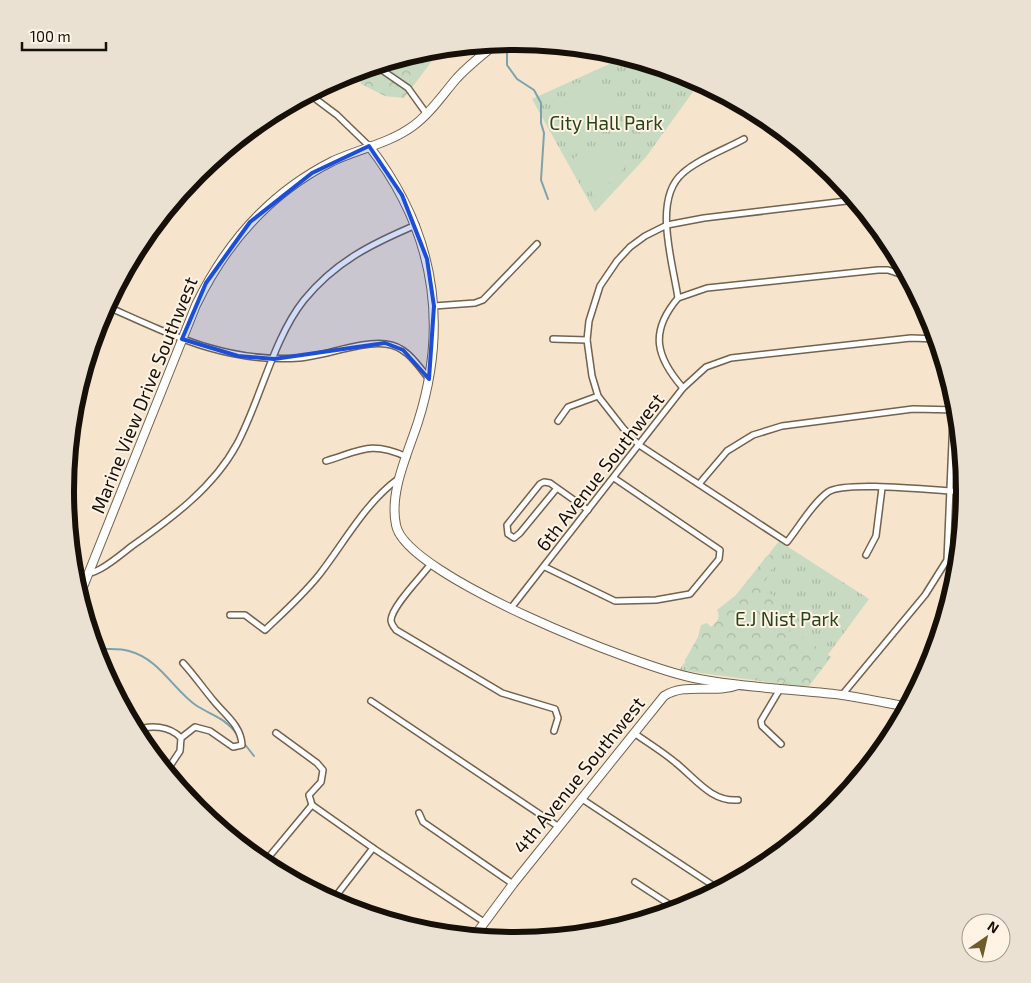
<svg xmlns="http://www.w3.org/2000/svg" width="1031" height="983" font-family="'Exo 2',sans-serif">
<defs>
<pattern id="grass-tufts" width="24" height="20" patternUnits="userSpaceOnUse" patternTransform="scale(1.25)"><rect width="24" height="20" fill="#c8dac1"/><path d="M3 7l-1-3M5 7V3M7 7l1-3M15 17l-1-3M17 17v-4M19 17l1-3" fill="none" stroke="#abbaa4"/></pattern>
<pattern id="forest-crowns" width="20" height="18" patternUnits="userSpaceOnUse" patternTransform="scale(1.25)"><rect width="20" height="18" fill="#c8dac1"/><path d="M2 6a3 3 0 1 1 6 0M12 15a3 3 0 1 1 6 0" fill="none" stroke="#abbaa4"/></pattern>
</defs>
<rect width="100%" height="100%" fill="#f6e4cd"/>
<g fill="url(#grass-tufts)">
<polygon points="617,54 688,76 700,82 646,157 595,212 532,99 616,61"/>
<polygon points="779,541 869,599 804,687 679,670"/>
</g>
<g fill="url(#forest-crowns)">
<polygon points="441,49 404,98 385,96 361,84 360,73 354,72 428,50"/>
<path d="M773 555 775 563 761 589 778 598 776 607 771 613 775 619 781 618 789 627 791 638 803 637 831 657 809 686 687 669 685 660 698 637 701 625 707 623 711 627C717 622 721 618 717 610L736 595 767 556Z"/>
</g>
<g fill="#c8dac1">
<polygon points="660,68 674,79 664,94 649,83"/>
<path d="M576 82 615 96C608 121 604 125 579 132L559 121Z"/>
<polygon points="603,147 616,154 625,167 595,198 573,159 587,148"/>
</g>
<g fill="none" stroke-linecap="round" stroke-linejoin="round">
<g stroke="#7ba2af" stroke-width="2">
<polyline points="513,42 507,52 507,65 517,79 534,90 541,103 541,123 544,133 541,180 548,199"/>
<path d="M95 648C106 650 119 648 129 651 160 659 174 691 197 706 213 716 225 718 237 734"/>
<polyline points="243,742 254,756"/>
</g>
<defs>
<g id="street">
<polyline points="376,66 408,88 426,113"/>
<polyline points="309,94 337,115 369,146"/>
<path d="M855 200 704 218 667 225 645 236 630 247 617 261 600 286 589 321 587 340 592 376 598 396 623 428 639 445 787 542C799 527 812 504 828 492 845 480 940 491 966 492"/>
<polyline points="678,298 707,288 878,270 888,270 909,277"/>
<path d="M106 306C172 335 225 363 299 358 326 356 359 341 386 344 406 346 417 364 429 379"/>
<polyline points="434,306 475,303 483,300 537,244"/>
<polyline points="553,339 587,340"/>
<path d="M683 388C656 357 649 332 678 298 673 263 652 199 683 173 698 159 726 149 744 139"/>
<polyline points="558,421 568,407 598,396"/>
<path d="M326 461C362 450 371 441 407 457"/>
<polyline points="699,484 727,451 753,435 782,426 913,409 958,410"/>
<polyline points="557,488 520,533 514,538 508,534 507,525 540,484 544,482 550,483 588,510"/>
<polyline points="866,555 876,536 882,488"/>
<path d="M430 565C421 577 392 606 391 620 391 624 394 627 396 630L502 693 555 709 558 718 554 731"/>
<polyline points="545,567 615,601 656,600 690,594 719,559 720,550 614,478"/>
<path d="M74 576C96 577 115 559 132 546 172 518 214 487 237 444 261 399 273 339 304 300 335 262 371 244 416 225"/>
<polyline points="511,608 683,388 706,367 731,358 911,338 937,339"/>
<path d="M230 615H245L265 630C284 612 303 595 319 575 344 543 365 503 398 479"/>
<polyline points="780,689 761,721 762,726 781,744"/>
<polyline points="842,695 925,595 947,560 954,394"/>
<polyline points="371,701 559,827"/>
<path d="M135 731C150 724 170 726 181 738"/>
<polyline points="276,733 317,763 323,770 321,782 309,795 312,805"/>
<path d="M634 733C648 743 663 752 676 763 695 778 711 802 738 800"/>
<path d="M181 738 195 727 210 731 233 747 242 745C241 725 224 714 213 700 203 688 194 675 183 663"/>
<polyline points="166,772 180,751 181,738"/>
<polyline points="582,799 720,890"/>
<polyline points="312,805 373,848 484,922"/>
<polyline points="419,813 423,822 513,884"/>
<polyline points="263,864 312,805"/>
<polyline points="635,882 678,910"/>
<polyline points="332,901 373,848"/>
<polyline points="478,931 490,939"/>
</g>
<g id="secondary">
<path d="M369 146C434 230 450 321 418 422 408 453 389 492 396 525 405 576 641 668 694 678 742 688 793 689 842 695 864 698 886 703 908 707"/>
<path d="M79 597 196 305C226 243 271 192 333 161 359 149 390 143 413 126 430 114 443 94 457 78 469 65 483 54 497 43"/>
<path d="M473 938 513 884 664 696C685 682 715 694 738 685"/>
</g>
</defs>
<use href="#street" stroke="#72624e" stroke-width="8"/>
<use href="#secondary" stroke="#72624e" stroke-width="10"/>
<use href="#street" stroke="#fff" stroke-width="5"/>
<use href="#secondary" stroke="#fff" stroke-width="8"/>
</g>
<path fill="#1d4ed8" fill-opacity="0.2" stroke="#1d4ed8" stroke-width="4" stroke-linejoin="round" d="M369 146 402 195 427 259 434 306 429 379 403 350 385 343 274 359 238 356 182 339 206 283 250 222 312 173Z"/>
<g text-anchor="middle" stroke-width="4" stroke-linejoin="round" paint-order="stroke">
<g font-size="19" fill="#28451a" stroke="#fef3e5">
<text x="606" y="130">City Hall Park</text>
<text x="787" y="626">E.J Nist Park</text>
</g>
<g font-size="19" fill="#161008" stroke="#fef3e5">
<text transform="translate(144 395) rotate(-68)" y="7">Marine View Drive Southwest</text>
<text transform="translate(600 472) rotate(-52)" y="7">6th Avenue Southwest</text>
<text transform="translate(579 775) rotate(-51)" y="7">4th Avenue Southwest</text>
</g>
</g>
<path d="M0 0H1031V983H0ZM74 491a441 441 0 1 1 882 0a441 441 0 1 1-882 0Z" fill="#ebe1d3" fill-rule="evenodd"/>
<path fill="none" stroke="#161008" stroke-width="6" d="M74 491a441 441 0 1 1 882 0a441 441 0 1 1-882 0Z"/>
<g transform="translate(986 938) rotate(34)"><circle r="24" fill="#fef3e5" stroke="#a1988d"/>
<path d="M0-4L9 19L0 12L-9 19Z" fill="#6f5b2a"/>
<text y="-8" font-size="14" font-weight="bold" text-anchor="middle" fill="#161008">N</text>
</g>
<path d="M22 42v8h84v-8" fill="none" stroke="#161008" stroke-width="2.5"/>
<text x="30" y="42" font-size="15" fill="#161008" stroke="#fef3e5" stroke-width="4" paint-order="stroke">100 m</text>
</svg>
